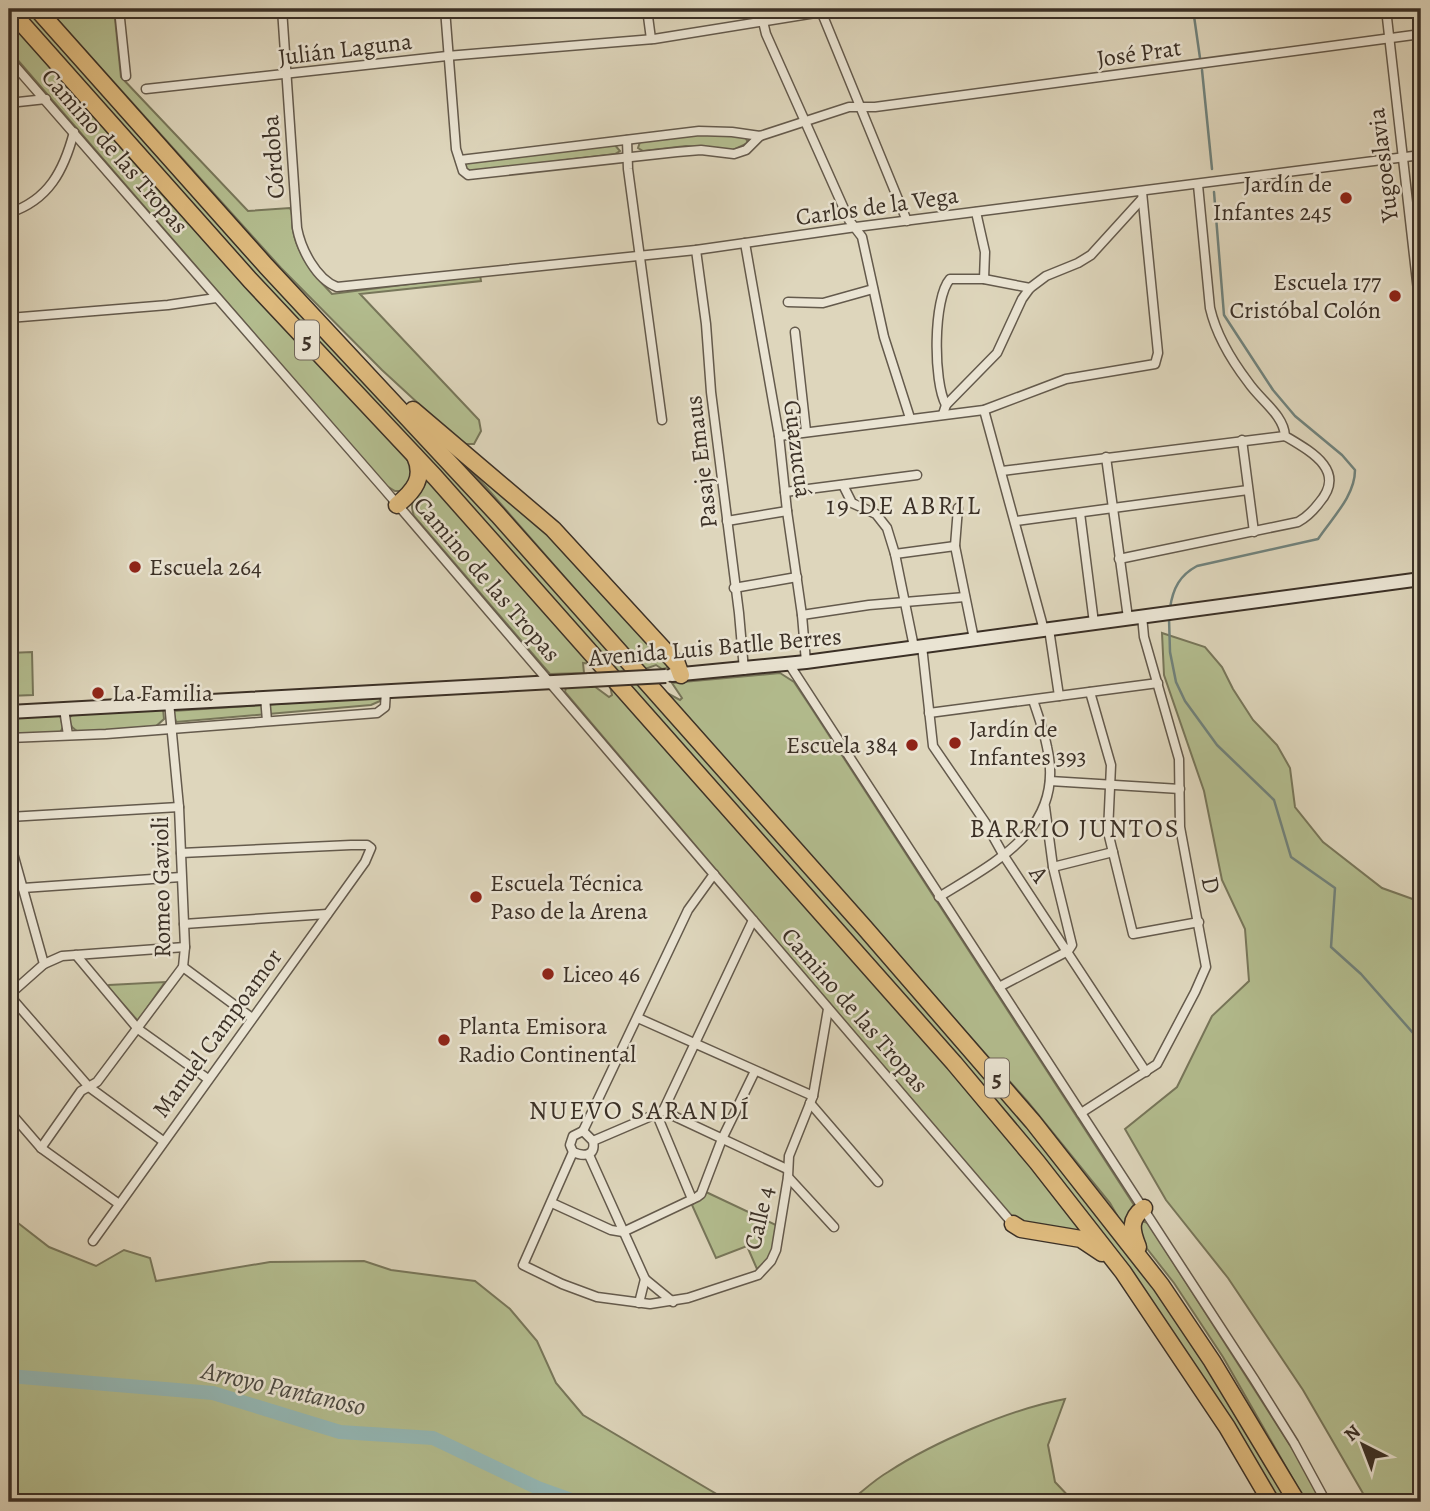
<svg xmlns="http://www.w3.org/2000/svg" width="1430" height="1511" font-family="Alegreya,serif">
<rect width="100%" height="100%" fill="#ded6bc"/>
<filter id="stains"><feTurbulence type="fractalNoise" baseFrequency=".00286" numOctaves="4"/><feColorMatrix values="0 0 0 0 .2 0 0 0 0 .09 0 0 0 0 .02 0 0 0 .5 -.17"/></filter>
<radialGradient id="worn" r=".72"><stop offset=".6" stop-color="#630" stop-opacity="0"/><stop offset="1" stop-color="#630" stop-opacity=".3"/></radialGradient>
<g fill="#b3bd8f" stroke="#77765a" stroke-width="2">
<polygon points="16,9 31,9 381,395 1001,1092 1131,1254 1221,1388 1288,1502 1277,1502 1142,1288 304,331"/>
<path d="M48 9H114L121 77 248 211 290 208C294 215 291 222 293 230 297 255 315 277 332 294L480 275 481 281 360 294 479 420 481 431 474 444H466L459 441 382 370 281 268Z"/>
<polygon points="9,20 163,195 413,466 415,470 404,491 395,491 385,485 9,50"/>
<polygon points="706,132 745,136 748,143 733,150 686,146 643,151 638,148 640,142"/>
<polygon points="614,144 620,151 615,154 468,172 463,165 466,162"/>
<polygon points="439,438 548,531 580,564 667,665 667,668 662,669 656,665 645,669 486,487"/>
<path d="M423 475 591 664 583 663 584 673 550 674 414 516C408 501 417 489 423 475Z"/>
<polygon points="1162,633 1205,647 1222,667 1233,689 1253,720 1277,745 1290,768 1295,807 1323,842 1382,888 1421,902 1421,1502 1368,1502 1303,1390 1228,1278 1166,1200 1125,1129 1177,1087 1212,1016 1249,981 1245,929 1222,880 1204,791 1164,675"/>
<polygon points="32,652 33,695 9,696 9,653"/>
<polygon points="780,673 794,682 810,706 1134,1205 1126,1231 1110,1203 1028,1102 667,693 680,700 682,698 672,683"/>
<polygon points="594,686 609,697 612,695 610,686 904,1015 1092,1238 1031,1227 1012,1218 565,692 566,687"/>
<polygon points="380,697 380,701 371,705 176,722 173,711"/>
<polygon points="163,709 164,719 154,728 78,732 72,727 68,719 72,715"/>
<polygon points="60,715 63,727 60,733 9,736 9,717"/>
<polygon points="165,982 138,1021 108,987 109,985"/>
<path d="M706 1192 778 1226C775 1242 772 1260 757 1269L747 1246 716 1258 692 1205Z"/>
<polygon points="9,1216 49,1247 96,1266 124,1250 150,1258 156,1281 270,1262 364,1261 391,1270 475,1281 510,1309 537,1341 556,1383 583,1415 730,1502 440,1502 436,1496 428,1502 9,1502"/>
<polygon points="1142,1221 1148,1223 1297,1456 1322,1502 1306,1502 1223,1357 1174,1283 1141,1241 1140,1223"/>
<path d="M1065 1399 1048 1445 1055 1482 1074 1502H849C862 1492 874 1480 888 1472 934 1442 1011 1409 1065 1399Z"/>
</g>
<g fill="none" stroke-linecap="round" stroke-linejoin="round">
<g stroke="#70827c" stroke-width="2.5">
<polyline points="1193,9 1200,58"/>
<polyline points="1202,70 1212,169"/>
<path d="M1170 608C1173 588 1180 575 1197 566L1318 539C1332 518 1355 496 1355 470L1342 455 1295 416 1273 390 1224 315 1214 192"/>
<polyline points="1169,618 1170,652 1176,682 1185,701 1217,745 1274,800 1291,857 1335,888 1331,947 1361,974 1421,1042"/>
</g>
<polyline stroke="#94b8b6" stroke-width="14" points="9,1376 213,1393 340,1432 433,1438 538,1488 577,1502"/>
<defs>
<g id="street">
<polyline points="119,9 126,76"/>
<path d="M282 9 297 228C301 249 316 279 337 287L696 250 856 227 1421 155"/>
<polyline points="445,9 456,149 463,171 468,175 677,152 701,150 734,154 746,150 760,136"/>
<polyline points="647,9 651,39"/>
<polyline points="760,9 766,34 849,220 862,237 884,337 910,418"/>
<polyline points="1386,9 1421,317"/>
<polyline points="821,11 907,221"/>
<polyline points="9,59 385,490 1013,1224"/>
<polyline points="146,89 447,56 654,39 840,9"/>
<polyline points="9,103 46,99"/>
<polyline points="627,140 628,169 662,420"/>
<polyline points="460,160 699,131 732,132 760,136 849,107 875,107 1421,34"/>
<polyline points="976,212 985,252 984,279"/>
<path d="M9 213C49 200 64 170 74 132"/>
<polyline points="745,243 779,436 787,511 802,615 806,662"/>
<polyline points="696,250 706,324 711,392 739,613 744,670"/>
<polyline points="788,302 823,303 873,289"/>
<polyline points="9,318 168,305 216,298"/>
<polyline points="795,332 806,431"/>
<path d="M946 405C933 382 933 298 950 279H984L1030 288"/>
<polyline points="984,410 1044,630"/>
<polyline points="943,414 946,405 997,353 1022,299 1030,288 1046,276 1078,263 1091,255 1141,200"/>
<polyline points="779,436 984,410 1066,379 1155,364 1158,353 1142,192"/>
<polyline points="1242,440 1254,532"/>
<polyline points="1106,457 1128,618"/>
<polyline points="1002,471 1285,436"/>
<polyline points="843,485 852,503 876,514 887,528 895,554 914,647"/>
<polyline points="785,492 917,475"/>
<polyline points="958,508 955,546 974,639"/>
<polyline points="1080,513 1094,623"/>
<polyline points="727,521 787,511"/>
<polyline points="1016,521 1248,490"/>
<polyline points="895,554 955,546"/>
<path d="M1119 559 1298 522C1307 517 1313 511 1319 503 1347 471 1312 452 1285 436 1284 415 1260 400 1248 382 1232 361 1216 334 1210 308L1198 185"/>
<polyline points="734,588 797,577"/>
<polyline points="802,615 869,605 965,597"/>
<polyline points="1049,629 1059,696"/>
<polyline points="922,646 933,746 985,822 1004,856 1146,1072"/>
<polyline points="789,664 1254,1379 1294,1443 1326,1502"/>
<polyline points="1090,692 1111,765 1108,832 1133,934 1199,922"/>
<polyline points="265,697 267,721"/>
<polyline points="64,709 68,735"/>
<polyline points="929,713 1158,683"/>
<polyline points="9,738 106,734 377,713 385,707 386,690"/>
<polyline points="1050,781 1180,789"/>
<polyline points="9,817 179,807"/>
<polyline points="9,839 44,964 9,995 89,1087 163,1141"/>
<polyline points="1053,867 1113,852"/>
<polyline points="23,888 181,877"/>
<path d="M939 897C997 861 1066 828 1047 747 1044 731 1038 715 1033 700"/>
<polyline points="184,924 327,914"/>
<polyline points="76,955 138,1029 208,1079"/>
<polyline points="44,964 62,956 185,947"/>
<polyline points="183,967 252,1018"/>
<polyline points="999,987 1068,951 1072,945 1053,867 1045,807"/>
<polyline points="638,1018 813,1096"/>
<polyline points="810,1103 878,1182"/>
<polyline points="9,1111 41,1148 119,1204"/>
<polyline points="663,1111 787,1169"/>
<polyline points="1081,1113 1157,1064 1195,992 1206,967 1180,827 1179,759 1144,637 1142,616"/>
<polyline points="657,1115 692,1199"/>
<polyline points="583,1131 688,910 714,874"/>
<polyline points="593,1141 663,1111 753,920"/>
<polyline points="41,1148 81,1091 97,1082 183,967 185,947 179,807 169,702"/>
<polyline points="573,1152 523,1265 562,1284 597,1297 650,1304 688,1298 758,1275 771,1261 776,1250 788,1177 789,1156 813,1096 828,1009"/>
<path d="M573 1152C584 1157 596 1156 593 1141L583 1131"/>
<polyline points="573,1152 570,1145 573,1136 583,1131"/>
<polyline points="589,1155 645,1279 639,1303"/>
<polyline points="788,1177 834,1227"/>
<polyline points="552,1203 611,1230 623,1232 697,1197 701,1194 722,1139 755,1071"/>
<polyline points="93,1241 365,862 371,848 367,845 351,845 181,853"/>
<polyline points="645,1279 673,1302"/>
</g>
<g id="secondary">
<polyline points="672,675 806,662 1421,579"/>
<polyline points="9,712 590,680"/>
</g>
<g id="highway">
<polyline points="9,9 250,280 435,477 954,1063 1037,1162 1123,1272 1227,1427 1271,1502"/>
<polyline points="37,9 266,266 498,515 864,927 1033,1122 1161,1285 1212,1361 1297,1502"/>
<polyline points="413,410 553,529 677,664 681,675"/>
<path d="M397 505C414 491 425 478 415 456"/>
<polyline points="1013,1224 1021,1229 1081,1239 1102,1253"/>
<path d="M1138 1247C1131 1230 1129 1219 1144 1208"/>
</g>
</defs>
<use href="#street" stroke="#645a4c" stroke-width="11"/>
<use href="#secondary" stroke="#3b3026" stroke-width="16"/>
<use href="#highway" stroke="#3b3026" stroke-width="19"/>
<use href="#street" stroke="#eae4d3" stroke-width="8"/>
<use href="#secondary" stroke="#eae4d3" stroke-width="12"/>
<use href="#highway" stroke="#dfbb7e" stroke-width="16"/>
<defs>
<polyline id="secondary-bridge" points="590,680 666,676"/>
</defs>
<use href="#secondary-bridge" stroke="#3b3026" stroke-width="16" stroke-linecap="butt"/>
<use href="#secondary-bridge" stroke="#eae4d3" stroke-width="12"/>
</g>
<g fill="#8f2418" stroke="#eae4d3" stroke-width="2.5">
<circle cx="1346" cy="198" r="7"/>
<circle cx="1395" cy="296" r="7"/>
<circle cx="135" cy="567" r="7"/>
<circle cx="98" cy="693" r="7"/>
<circle cx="955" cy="743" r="7"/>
<circle cx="912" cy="745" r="7"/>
<circle cx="476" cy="897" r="7"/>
<circle cx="548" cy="974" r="7"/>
<circle cx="444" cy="1040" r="7"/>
</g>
<g text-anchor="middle" stroke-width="5" stroke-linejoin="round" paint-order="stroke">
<g fill="#eae4d3" stroke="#70665a" stroke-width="2">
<rect x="295" y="320.5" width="24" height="39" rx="5"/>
<rect x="985" y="1058.5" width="24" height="39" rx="5"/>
</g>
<g font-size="23" font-weight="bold" fill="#3b3026">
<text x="307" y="348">5</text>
<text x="997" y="1086">5</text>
</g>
<g font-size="24" fill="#3b3026" stroke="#eae4d3">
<text transform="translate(345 49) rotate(-7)" y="8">Julián Laguna</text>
<text transform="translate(1139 53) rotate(-8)" y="8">José Prat</text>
<text transform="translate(115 151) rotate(49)" y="8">Camino de las Tropas</text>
<text transform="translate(273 157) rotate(-94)" y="8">Córdoba</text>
<text transform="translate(1383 165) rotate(-97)" y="8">Yugoeslavia</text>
<text transform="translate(877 206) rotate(-8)" y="8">Carlos de la Vega</text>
<text transform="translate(798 449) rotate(83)" y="8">Guazucuá</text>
<text transform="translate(701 462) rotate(-97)" y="8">Pasaje Emaus</text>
<text transform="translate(487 579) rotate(49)" y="8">Camino de las Tropas</text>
<text transform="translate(715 647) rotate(-5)" y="8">Avenida Luis Batlle Berres</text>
<text transform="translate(1039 874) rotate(56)" y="8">A</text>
<text transform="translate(1211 885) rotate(78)" y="8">D</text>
<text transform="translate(161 887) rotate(-91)" y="8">Romeo Gavioli</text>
<text transform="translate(855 1010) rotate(49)" y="8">Camino de las Tropas</text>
<text transform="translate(217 1033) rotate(-54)" y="8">Manuel Campoamor</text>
<text transform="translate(759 1218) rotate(-77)" y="8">Calle 4</text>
</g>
<g font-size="24" fill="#3b3026" stroke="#eae4d3" text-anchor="start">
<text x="1332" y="192" text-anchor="end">Jardín de<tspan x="1332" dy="28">Infantes 245</tspan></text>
<text x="1381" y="290" text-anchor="end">Escuela 177<tspan x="1381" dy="28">Cristóbal Colón</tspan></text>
<text x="149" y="575">Escuela 264</text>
<text x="112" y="701">La Familia</text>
<text x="969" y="737">Jardín de<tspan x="969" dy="28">Infantes 393</tspan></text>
<text x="898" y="753" text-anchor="end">Escuela 384</text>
<text x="490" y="891">Escuela Técnica<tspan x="490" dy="28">Paso de la Arena</tspan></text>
<text x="562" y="982">Liceo 46</text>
<text x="458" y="1034">Planta Emisora<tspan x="458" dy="28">Radio Continental</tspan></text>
</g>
<g font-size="26" letter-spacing="2" fill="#3b3026" stroke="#eae4d3">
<text x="904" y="514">19 DE ABRIL</text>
<text x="1075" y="837">BARRIO JUNTOS</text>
<text x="640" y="1119">NUEVO SARANDÍ</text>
</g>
<g font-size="26" font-style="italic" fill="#4d4b43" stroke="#eae4d3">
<text transform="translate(284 1388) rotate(13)" y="9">Arroyo Pantanoso</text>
</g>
</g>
<rect width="1430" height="1511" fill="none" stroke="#ded6bc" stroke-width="35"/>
<rect x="10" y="10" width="1409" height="1490" fill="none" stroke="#3b3026" stroke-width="3.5"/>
<rect x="18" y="18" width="1395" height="1476" fill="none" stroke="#3b3026" stroke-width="2"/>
<g transform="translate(1363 1445) rotate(318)" stroke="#eae4d3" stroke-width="5" paint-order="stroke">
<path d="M0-5L12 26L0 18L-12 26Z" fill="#3b3026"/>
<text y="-10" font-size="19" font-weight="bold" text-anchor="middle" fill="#3b3026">N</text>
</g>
<rect width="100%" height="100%" filter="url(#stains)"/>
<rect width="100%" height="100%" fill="url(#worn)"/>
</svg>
